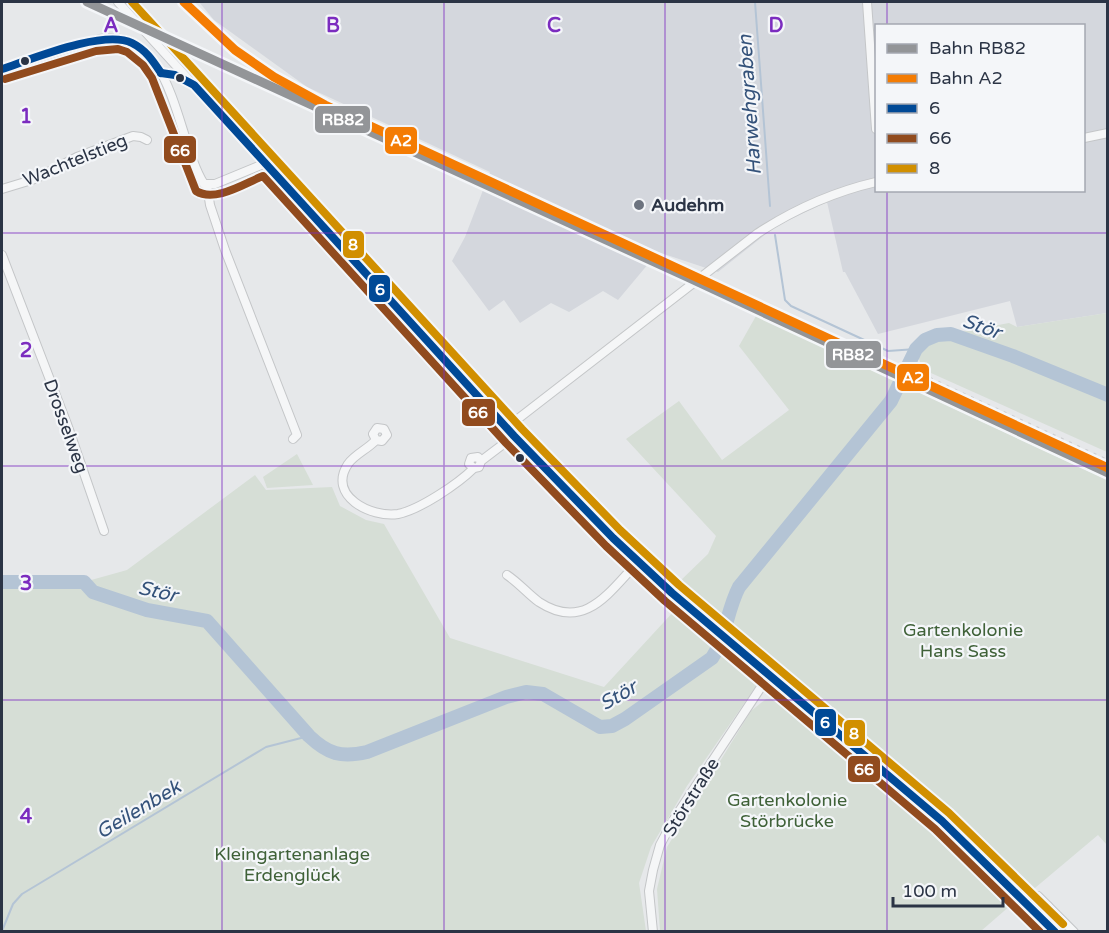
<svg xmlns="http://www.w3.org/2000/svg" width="1109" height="933" font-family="'Varela Round',sans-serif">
<rect width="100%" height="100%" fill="#e6e8ea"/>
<path fill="#d4d7dd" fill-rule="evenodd" d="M199 2H1107V313L1017 327 1010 301 878 334 845 272H843L827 202 776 226 718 272 658 252 655 255 699 271 689 282 649 263 618 300 603 291 569 312 551 303 520 323 504 300 489 311 452 261 465 237 490 172 307 87 214 20ZM876 26H1084V190H876Z"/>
<g fill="#d6ded6">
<polygon points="1107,313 1107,452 922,369 916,349 925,340 937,335 951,334 1009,323 1017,327"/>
<polygon points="756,316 1107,480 1107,845 1098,835 1029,893 743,638 678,583 708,554 716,536 626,439 679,401 722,460 789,410 739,346"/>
<polygon points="297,454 313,485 267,488 263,477"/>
<polygon points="255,475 266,490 332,487 340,506 366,520 384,524 450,638 604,687 675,610 759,682 687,786 651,847 639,883 646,931 2,931 2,582 84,582 127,570"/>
<polygon points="780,698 867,769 1011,905 981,931 660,931 657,889 667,847 751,711 766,699"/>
</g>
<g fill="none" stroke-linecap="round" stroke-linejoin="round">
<g stroke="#b4c4d5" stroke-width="2">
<polyline points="755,2 770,206"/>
<polyline points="775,235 785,300 791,306 888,351 916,349"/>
<polyline points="2,931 13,904 22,894 266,747 309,736"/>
</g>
<path stroke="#b4c4d5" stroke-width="14" d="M2 582H84L93 592 147 610 207 621 309 736C328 754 341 758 367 752L506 697 526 692 543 694 600 727 612 726 625 719 712 658C726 637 727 610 739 587L891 401 916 349 925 340 937 335 951 334 1013 356 1108 395"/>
<defs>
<g id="minor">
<polyline points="118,2 514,436 613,538 672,593 942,821 1056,932"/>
<polyline points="867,2 876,129"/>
<path d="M2 69 100 39C174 26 176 140 204 184H215L266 163"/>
<polyline points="1084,138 1108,133"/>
<polyline points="207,185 210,205 225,250 297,435 293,439"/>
<polyline points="2,189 35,179 77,157 133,136 141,137 147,140"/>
<polyline points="2,255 67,424 104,531"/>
<path d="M506 428 758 233C795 209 833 192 876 182"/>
<path d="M376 440 373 434 377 428 384 429 387 435 382 441 376 440C368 449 355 454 348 464 327 496 371 518 398 514 419 510 458 484 474 468L479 467 481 461 514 436"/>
<polyline points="474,468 469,464 471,458 478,457 481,461"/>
<path d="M507 575C519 583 528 594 539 602 585 632 609 592 638 562"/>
<polyline points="1038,896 1048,906"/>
<polyline points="1039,915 1048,906 1074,932"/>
<polyline points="653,932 649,891 653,870 660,845 674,819 769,675"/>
</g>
</defs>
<use href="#minor" stroke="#c4c6c8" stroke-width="10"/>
<use href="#minor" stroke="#f5f6f7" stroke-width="8"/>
<polyline stroke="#cecfd2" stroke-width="2" stroke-dasharray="3 6" stroke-linecap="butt" points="930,378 1108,460"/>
<defs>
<g id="bus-1">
<path d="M2 69C32 59 104 29 132 43 146 50 153 61 161 73"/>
<polyline points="161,73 175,75 194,85 514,436 613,538 672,593 942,821 1055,932"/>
</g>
<path id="bus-2" d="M5 79 96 51 118 49 127 52 143 65 152 78 196 191C215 203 245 183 263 176L506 443 606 546 665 601 935 829 1040 932"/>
<polyline id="bus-3" points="132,2 522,429 620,530 679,585 949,813 1063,924"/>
</defs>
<use href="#bus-1" stroke="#f4f6f9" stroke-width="12"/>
<use href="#bus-2" stroke="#f4f6f9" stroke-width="12"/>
<use href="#bus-3" stroke="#f4f6f9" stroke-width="12"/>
<use href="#bus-1" stroke="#004996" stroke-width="8"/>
<use href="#bus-2" stroke="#914b1e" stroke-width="8"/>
<use href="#bus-3" stroke="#d18f00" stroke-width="8"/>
<defs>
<polyline id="rail-1" points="87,2 687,277 1108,473"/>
<polyline id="rail-2" points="184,2 235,50 274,77 325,105 1108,468"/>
</defs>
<use href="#rail-1" stroke="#f4f6f9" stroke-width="14"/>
<use href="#rail-2" stroke="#f4f6f9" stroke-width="14"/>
<use href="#rail-1" stroke="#939598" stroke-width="9"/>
<use href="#rail-2" stroke="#f47c03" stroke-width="9"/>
</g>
<path fill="none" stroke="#7b2cbf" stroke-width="1.5" stroke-opacity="0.55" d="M222 2V932M444 2V932M665 2V932M887 2V26M887 190V932M2 233H1108M2 466H1108M2 700H1108"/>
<g fill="#2b3445" stroke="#f4f6f9" stroke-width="2">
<circle cx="25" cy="61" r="5"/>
<circle cx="180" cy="78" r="5"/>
<circle cx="520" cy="458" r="5"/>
</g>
<circle fill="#6c737f" stroke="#f4f6f9" stroke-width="2" cx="639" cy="205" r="6"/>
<g text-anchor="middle" stroke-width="4.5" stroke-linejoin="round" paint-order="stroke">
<g font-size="18" fill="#2b3445" stroke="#f4f6f9">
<text transform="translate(75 160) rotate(-22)" y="6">Wachtelstieg</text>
<text transform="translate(66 426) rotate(70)" y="6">Drosselweg</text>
<text transform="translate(691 797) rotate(-58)" y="6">Störstraße</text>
</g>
<g font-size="18" font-weight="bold" fill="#2b3445" stroke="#f4f6f9" text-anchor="start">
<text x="651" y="211">Audehm</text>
</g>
<g font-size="18" fill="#3f6138" stroke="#f4f6f9">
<text x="963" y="636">Gartenkolonie<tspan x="963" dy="21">Hans Sass</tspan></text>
<text x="787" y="806">Gartenkolonie<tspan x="787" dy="21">Störbrücke</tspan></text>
<text x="292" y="860">Kleingartenanlage<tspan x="292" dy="21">Erdenglück</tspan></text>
</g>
<g font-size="20" font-style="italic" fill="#34527a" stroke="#f4f6f9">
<text transform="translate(749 105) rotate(-94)" y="7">Harwehgraben</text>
<text transform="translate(982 326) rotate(20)" y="7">Stör</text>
<text transform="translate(158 591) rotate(13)" y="7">Stör</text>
<text transform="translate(618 695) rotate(-30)" y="7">Stör</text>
<text transform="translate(138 809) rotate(-31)" y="7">Geilenbek</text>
</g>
</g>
<g font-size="20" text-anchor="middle" font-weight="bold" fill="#7b2cbf" stroke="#f4f6f9" stroke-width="4.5" stroke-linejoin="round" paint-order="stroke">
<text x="111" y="32">A</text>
<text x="333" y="32">B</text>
<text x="554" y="32">C</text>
<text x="776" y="32">D</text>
<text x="26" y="123">1</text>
<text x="26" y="357">2</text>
<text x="26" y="590">3</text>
<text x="26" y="823">4</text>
</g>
<g stroke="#f4f6f9" stroke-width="2">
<rect x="314" y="105" width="57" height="29" rx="6" fill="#939598"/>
<rect x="384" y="126" width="34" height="29" rx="6" fill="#f47c03"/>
<rect x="163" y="135" width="34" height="29" rx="6" fill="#914b1e"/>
<rect x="342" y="230" width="23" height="29" rx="6" fill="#d18f00"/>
<rect x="368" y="274" width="23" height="29" rx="6" fill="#004996"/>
<rect x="825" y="340" width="57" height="29" rx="6" fill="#939598"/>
<rect x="896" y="363" width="34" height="29" rx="6" fill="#f47c03"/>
<rect x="461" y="398" width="35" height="29" rx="6" fill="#914b1e"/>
<rect x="814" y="708" width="23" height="29" rx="6" fill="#004996"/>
<rect x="843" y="719" width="23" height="28" rx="6" fill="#d18f00"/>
<rect x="847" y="755" width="34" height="28" rx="6" fill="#914b1e"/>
</g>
<g font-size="16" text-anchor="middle" font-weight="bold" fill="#fff">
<text x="343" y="125">RB82</text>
<text x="401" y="146">A2</text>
<text x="180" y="156">66</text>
<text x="353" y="250">8</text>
<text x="380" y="295">6</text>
<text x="853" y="360">RB82</text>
<text x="913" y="383">A2</text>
<text x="478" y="418">66</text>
<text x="825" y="728">6</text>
<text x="854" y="739">8</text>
<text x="864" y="775">66</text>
</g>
<rect width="1109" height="933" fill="none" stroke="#2b3445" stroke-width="6"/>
<rect x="875" y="24" width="210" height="168" fill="#f4f6f9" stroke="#a4a8b1" stroke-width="1.5"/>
<rect x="887" y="44" width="30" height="9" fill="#939598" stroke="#a4a8b1" stroke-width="1.5"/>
<text x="929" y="54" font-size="18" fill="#2b3445">Bahn RB82</text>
<rect x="887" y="74" width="30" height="9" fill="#f47c03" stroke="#a4a8b1" stroke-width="1.5"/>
<text x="929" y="84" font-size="18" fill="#2b3445">Bahn A2</text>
<rect x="887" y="104" width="30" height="9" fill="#004996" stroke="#a4a8b1" stroke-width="1.5"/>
<text x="929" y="114" font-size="18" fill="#2b3445">6</text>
<rect x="887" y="134" width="30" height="9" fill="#914b1e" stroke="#a4a8b1" stroke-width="1.5"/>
<text x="929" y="144" font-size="18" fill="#2b3445">66</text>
<rect x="887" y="164" width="30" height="9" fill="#d18f00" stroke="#a4a8b1" stroke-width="1.5"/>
<text x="929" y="174" font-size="18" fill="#2b3445">8</text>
<path d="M893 897v9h110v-9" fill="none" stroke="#2b3445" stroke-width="3"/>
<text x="902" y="897" font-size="18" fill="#2b3445" stroke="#f4f6f9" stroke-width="4.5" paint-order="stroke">100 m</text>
</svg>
